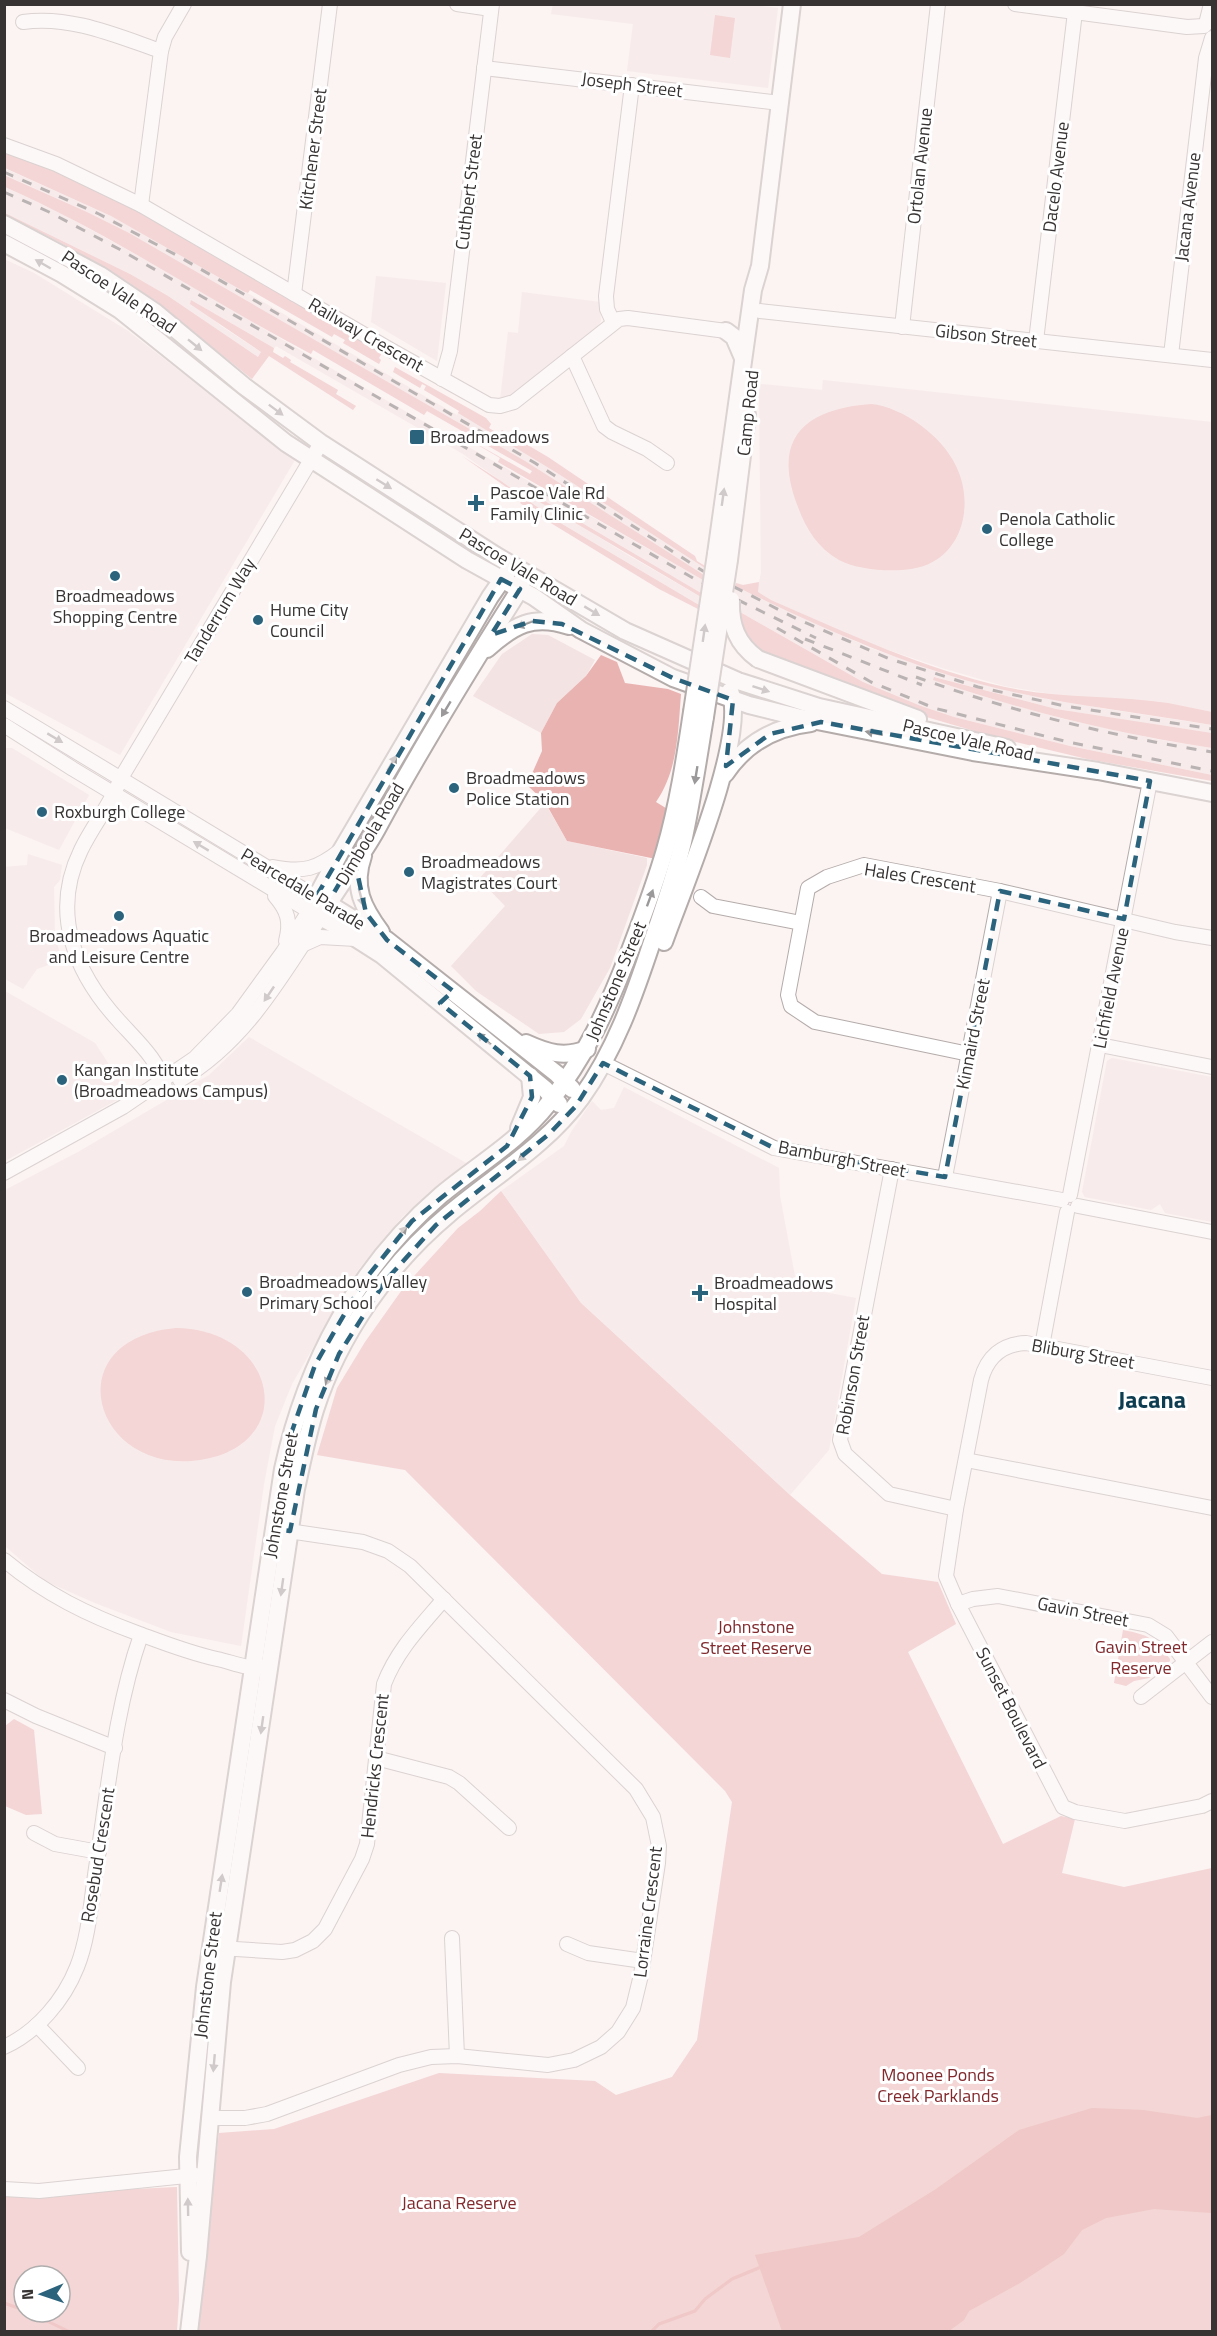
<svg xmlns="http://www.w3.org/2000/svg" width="1217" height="2336" font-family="'Titillium Web',sans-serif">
<rect width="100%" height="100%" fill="#fcf3f3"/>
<g fill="#f3e3e2">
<polygon points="553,4 747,4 778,8 768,88 627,71 633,24 551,14"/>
<polygon points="4,168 111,216 189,259 457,415 458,413 557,473 705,568 704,575 525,462 454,420 129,234 87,212 5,175"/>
<polygon points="5,187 52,208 164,270 375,394 703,580 701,593 525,491 626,554 701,597 699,605 557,521 463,454 276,346 274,348 191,300 221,326 261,352 258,358 130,274 5,213"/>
<polygon points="4,259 34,273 128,331 295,460 120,755 5,693"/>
<polygon points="376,276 446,283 437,361 371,322"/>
<polygon points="522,292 600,302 601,321 598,326 582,342 512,397 500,400 508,332 518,333"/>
<polygon points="823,380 1212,422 1212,712 1167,703 1057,695 1004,686 942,668 868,643 771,600 757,592 761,573 759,393 761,384 822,390"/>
<polygon points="735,586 870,648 961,679 1011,691 1106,709 1212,725 1212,733 1138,722 1056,709 935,677 934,680 978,695 1064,719 1161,740 1212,748 1212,775 1070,746 954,717 921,706 863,682 733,608"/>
<polygon points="532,634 548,635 595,660 586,676 557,703 541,733 473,696 502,654"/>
<polygon points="5,748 12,748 89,795 59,850 5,828"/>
<polygon points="545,803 567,841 647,858 647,865 610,968 581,1019 564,1032 539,1034 476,991 451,966 505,906 479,879"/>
<polygon points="28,854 62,865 60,880 54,887 55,937 62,960 37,969 23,989 5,979 4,867 27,865"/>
<polygon points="5,991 95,1043 128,1094 5,1161"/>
<polygon points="249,1037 466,1163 403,1216 358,1270 292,1384 275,1426 264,1484 241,1646 171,1632 95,1603 45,1581 5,1546 5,1190 78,1152 209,1075"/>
<polygon points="1112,1058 1212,1077 1212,1222 1165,1213 1160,1204 1151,1210 1085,1197 1082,1192 1107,1061"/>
<polygon points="624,1087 779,1168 780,1196 797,1287 856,1298 829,1450 790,1495 581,1303 501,1191 564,1146 571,1132 592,1101 601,1110 614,1108"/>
</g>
<g fill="#e9b3b1" fill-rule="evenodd">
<polygon points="715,15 735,18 730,58 710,55"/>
<polygon points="4,150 40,163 114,196 383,351 379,358 381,360 379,364 343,343 345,340 334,334 332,337 250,290 248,293 243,291 111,216 5,168"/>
<path d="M4 175 87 212 129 233 525 461 704 575 703 580 498 462 500 458 459 434 530 474 532 471 427 411 424 415 313 350 311 354C208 300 112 234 5 187Z"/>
<path d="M5 213 130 274 168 296 258 357 261 352 190 304 191 300 274 348 273 352 283 358 285 356 291 360 290 362 338 390 336 394 356 406 353 410 269 356 252 379C197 335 143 291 82 255 57 240 31 228 5 216Z"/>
<polygon points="395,367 486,418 491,424 489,428 499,434 502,430 548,457 695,556 697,561 705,566 705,568 557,473 458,413 459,411 424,390 426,386 422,384 420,388 393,372"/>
<path d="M871 404C903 407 943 437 956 466 976 507 961 562 911 569 890 572 858 570 839 560 818 548 806 529 798 507 771 439 804 409 871 404Z"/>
<polygon points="462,456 501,481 557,521 699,605 698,609 659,589 536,514 520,503 523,499"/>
<polygon points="526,490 701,593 701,597 538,501 524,493"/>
<path d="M759 582 758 592 771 600C847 633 924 669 1005 687 1059 699 1114 695 1168 703 1183 706 1198 709 1212 712V725C1135 712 1056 704 980 684 894 661 814 624 735 586L736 583 743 585Z"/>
<polygon points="733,608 863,682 921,706 954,717 1070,746 1212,775 1212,781 1087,759 995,737 923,716 753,650"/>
<path d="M601 655 617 662 625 683 668 689 681 694C678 732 678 770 656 802L669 810 656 859 567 841 545 802 527 785 542 751 541 733 557 703 586 676Z"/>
<path d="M934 677 1056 709 1212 733V748C1117 734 1024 711 933 680Z"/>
<polygon points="501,1191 581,1303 790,1495 882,1574 938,1582 956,1624 908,1652 1003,1844 1061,1816 1075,1819 1062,1873 1124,1887 1212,1868 1212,2331 197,2332 219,2133 274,2129 439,2073 595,2081 616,2095 672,2077 697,2040 732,1802 725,1791 405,1470 317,1455 337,1388 365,1342 404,1287 458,1228 480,1211"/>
<path d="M176 1328C279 1330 299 1445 200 1460 93 1476 54 1339 176 1328Z"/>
<path d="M1123 1630C1149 1635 1154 1638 1170 1659V1661L1149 1678 1134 1681 1126 1686 1114 1683Z"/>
<polygon points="14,1719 34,1730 42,1814 26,1815 5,1806 5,1726"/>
<path d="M177 2187 179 2300 177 2331 5 2332V2195ZM24 2276H60V2312H24Z"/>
</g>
<polygon fill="#e09492" points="1092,2108 1143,2110 1197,2118 1212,2115 1212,2213 1154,2209 1106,2218 1082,2230 1064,2254 1020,2283 969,2311 964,2320 949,2331 782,2331 755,2255 859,2237 936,2189 1019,2130"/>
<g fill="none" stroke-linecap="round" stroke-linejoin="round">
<g stroke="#e09492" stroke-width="3">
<polyline points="4,2303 24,2310"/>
<polyline points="28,2312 70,2332"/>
<polyline points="651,2332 659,2324 695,2311 705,2299 732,2279 761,2267"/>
</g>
<defs>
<g id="minor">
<polyline points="457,4 491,9"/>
<polyline points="1015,4 1187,27 1204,26"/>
<path d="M23 22C70 15 117 36 161 51"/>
<polyline points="1206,24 1211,4"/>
<polyline points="484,68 780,103"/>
<polyline points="4,145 56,164 141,205 389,349 489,405 500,406 514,402 619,319 628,318 726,331"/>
<polyline points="141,205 161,51 165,37 184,4"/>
<polyline points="294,294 330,4"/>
<polyline points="760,311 1212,360"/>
<polyline points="613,322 607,309 606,296 632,85"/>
<polyline points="902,327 938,4"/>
<polyline points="1036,341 1075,12"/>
<polyline points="1171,355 1206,58 1212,38"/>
<polyline points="572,356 604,426 612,432 647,449 667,463"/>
<polyline points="442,379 450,351 492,4"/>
<polyline points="4,708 316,897"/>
<polyline points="4,725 73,769 309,911 283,952 238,1014 195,1058 123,1107 4,1173"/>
<path d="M273 867C304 873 317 869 341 850"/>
<path d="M275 896C288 911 291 922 286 941"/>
<polyline points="701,897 713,906 801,923"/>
<polyline points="302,945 320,937 356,939"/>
<polyline points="1100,1045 1212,1067"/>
<polyline points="969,1054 815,1022 791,1006 788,995 808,888 827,877 864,865 1000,891 1175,932 1212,938"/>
<polyline points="603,1063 774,1148 1062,1200"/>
<path d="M180 1080C244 1043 281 978 320 918"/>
<path d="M165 1087C161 1062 135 1039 119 1021 75 973 50 913 81 850 93 825 111 804 121 778L321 443"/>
<polyline points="892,1169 840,1440 845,1454 889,1494 956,1509"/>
<polyline points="945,1177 1000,891"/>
<polyline points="1070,1195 1150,781"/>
<polyline points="1078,1206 1212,1232"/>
<polyline points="1042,1346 1067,1212"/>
<path d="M1212 1378 1026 1343C1002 1344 987 1357 981 1380L956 1509 946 1576 958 1604 1063 1807 1075 1812 1125 1821 1202 1806 1212 1801"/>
<polyline points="966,1460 1212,1508"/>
<path d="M4 1560C45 1594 88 1615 137 1633 164 1643 189 1653 217 1659 232 1662 245 1669 262 1667"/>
<polyline points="958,1604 973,1599 998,1596 1148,1625 1166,1636 1212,1697"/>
<polyline points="1141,1697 1212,1642"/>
<polyline points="4,1700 36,1716 115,1748"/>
<polyline points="376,1758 449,1777 459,1783 509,1828"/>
<polyline points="34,1833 55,1844 99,1852"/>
<polyline points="452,1938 457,2056"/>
<polyline points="567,1944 588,1953 643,1961"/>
<path d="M219 1948 282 1952 295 1950 313 1941 325 1929 362 1859 367 1844 384 1684C397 1650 421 1626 444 1599"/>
<polyline points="37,2025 78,2068"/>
<path d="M4 2047C37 2032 64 2000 77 1967 89 1937 91 1901 96 1868 108 1791 115 1709 141 1635"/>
<polyline points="210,2118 245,2118 267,2114 399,2065 431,2057 457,2056 548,2065 574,2060 601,2047 618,2032 633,2008 641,1975 658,1863 659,1846 653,1817 636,1789 410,1566 388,1551 363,1542 282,1530"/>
<polyline points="4,2189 39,2191 196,2175"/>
</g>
<g id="major">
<polyline points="4,224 100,275 155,312 244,386 321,443 495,555 625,631 738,681 819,707 1007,748"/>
<polyline points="4,243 62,274 120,310 286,443 325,468 467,560 534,597 581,630 673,678 749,705 797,717 973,752 1098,771 1212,793"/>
<polyline points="726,331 734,337 743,358"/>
<polyline points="716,554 753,290 760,266 792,4"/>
<polyline points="729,560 747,415"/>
<polyline points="508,571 490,597 342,849 309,911 335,925 382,955 545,1089 559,1104"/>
<path d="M487 649C514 625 533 614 569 626"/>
<polyline points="758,659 918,719"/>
<path d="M725 774C745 744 775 727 811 723"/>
<path d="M363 856C352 887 363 908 381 932"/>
<polyline points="321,899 387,940 557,1074 572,1089"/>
<path d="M320 918C337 887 360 860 377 829 421 747 470 668 520 589L522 580"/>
<path d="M664 942C682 891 748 737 730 691"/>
<path d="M526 1043C548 1053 564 1058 587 1049"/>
<polyline points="519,1128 532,1097 530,1076"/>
<path d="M190 2252 188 2157 205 1987 283 1469C306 1363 358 1266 441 1195 477 1165 518 1142 548 1104 586 1056 607 1010 629 953 642 919 655 885 665 850 678 805 685 759 692 712"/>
<path d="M189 2332 198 2256 222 1982 296 1489C302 1462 307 1436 315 1410 339 1335 389 1264 449 1214 494 1176 546 1146 581 1098 615 1051 634 996 652 942 663 909 675 876 683 842 692 801 698 759 705 717"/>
</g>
</defs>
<use href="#minor" stroke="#b4acab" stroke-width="16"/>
<use href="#major" stroke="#b4acab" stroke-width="20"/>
<use href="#minor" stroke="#fff" stroke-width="14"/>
<use href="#major" stroke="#fff" stroke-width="16"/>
<g stroke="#6b6666" stroke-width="3" stroke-dasharray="10 10" stroke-linecap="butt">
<polyline points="4,172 99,214 178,256 535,463 703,571 797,619 890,659 978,687 1065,706 1212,729"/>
<polyline points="4,192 49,212 119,249 693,578 816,638"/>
<polyline points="777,628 871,682 934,708 1068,742 1212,771"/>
<polyline points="805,639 922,685"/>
<path d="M916 677C1013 712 1111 736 1212 752"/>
</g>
<defs>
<g id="major-bridge">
<path d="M731 600C730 625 737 644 758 659"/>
<polyline points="692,712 716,554"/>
<polyline points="705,717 729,560"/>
</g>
</defs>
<use href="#major-bridge" stroke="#b4acab" stroke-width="20" stroke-linecap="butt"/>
<use href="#major-bridge" stroke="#fff" stroke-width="16"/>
</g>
<defs><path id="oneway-solid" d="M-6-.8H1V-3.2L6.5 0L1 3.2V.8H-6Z" transform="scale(1.5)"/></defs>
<g fill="#9b9999">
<use href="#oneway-solid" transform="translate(43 264) rotate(-150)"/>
<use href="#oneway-solid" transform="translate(195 345) rotate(39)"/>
<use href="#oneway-solid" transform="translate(276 410) rotate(37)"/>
<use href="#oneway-solid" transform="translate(384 484) rotate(32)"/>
<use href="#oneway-solid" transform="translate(723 497) rotate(-82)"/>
<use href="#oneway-solid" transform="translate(592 611) rotate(31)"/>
<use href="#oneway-solid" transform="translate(525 624) rotate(160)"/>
<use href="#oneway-solid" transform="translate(704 633) rotate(-82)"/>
<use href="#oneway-solid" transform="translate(761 689) rotate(18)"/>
<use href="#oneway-solid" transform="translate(446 709) rotate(121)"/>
<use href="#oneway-solid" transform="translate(874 733) rotate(-169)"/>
<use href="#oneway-solid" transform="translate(55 738) rotate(31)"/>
<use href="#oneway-solid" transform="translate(392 763) rotate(-59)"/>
<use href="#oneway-solid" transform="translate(696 775) rotate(99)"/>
<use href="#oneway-solid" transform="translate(201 846) rotate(-149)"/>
<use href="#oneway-solid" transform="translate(361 897) rotate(75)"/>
<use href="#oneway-solid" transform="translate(650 898) rotate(-70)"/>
<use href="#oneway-solid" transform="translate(269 994) rotate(124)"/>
<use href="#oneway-solid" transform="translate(484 1039) rotate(-141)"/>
<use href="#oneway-solid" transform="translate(525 1155) rotate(141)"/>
<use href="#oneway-solid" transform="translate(401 1233) rotate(-48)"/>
<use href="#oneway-solid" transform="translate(329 1377) rotate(113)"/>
<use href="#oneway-solid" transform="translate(282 1587) rotate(98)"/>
<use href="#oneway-solid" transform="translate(262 1725) rotate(98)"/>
<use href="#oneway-solid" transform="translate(221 1883) rotate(-81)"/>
<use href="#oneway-solid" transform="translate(214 2063) rotate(95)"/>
<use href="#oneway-solid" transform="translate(188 2207) rotate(-91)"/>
</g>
<path d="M0 0H1217V2336H0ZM501 579 520 589 491 635 532 621 562 624 673 678 733 700 726 766 770 734 821 722 1150 781 1124 919 1000 891 945 1177 774 1148 603 1063 576 1106 549 1134 436 1225 386 1280 339 1354 316 1409 290 1531 274 1529 291 1434 315 1365 363 1282 412 1221 507 1146 532 1097 530 1076 440 1003 453 991 387 940 366 913 354 858 328 903 316 897Z" fill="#fcf3f3" fill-opacity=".55" fill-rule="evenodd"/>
<path fill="none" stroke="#2b637d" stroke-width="4.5" stroke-dasharray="12 8" stroke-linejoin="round" d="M501 579 520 589 491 635 532 621 562 624 673 678 733 700 726 766 770 734 821 722 1150 781 1124 919 1000 891 945 1177 774 1148 603 1063 576 1106 549 1134 436 1225 386 1280 339 1354 316 1409 290 1531 274 1529 291 1434 315 1365 363 1282 412 1221 507 1146 532 1097 530 1076 440 1003 453 991 387 940 366 913 354 858 328 903 316 897Z"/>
<g fill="#2b637d" stroke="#fff" stroke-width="2">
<rect x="409" y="429" width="16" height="16" rx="3"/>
<path d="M473 494h6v6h6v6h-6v6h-6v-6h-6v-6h6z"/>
<circle cx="987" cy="529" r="6"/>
<circle cx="115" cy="576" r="6"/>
<circle cx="258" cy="620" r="6"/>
<circle cx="454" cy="788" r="6"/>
<circle cx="42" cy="812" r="6"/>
<circle cx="409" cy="872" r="6"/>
<circle cx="119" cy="916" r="6"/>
<circle cx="62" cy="1080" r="6"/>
<circle cx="247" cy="1292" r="6"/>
<path d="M697 1284h6v6h6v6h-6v6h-6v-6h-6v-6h6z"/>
</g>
<g text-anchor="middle" stroke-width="6" stroke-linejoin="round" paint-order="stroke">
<g font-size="18" fill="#373333" stroke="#fff">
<text transform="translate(632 85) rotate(7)" y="6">Joseph Street</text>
<text transform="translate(313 149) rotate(-83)" y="6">Kitchener Street</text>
<text transform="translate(920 166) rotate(-84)" y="6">Ortolan Avenue</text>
<text transform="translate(1056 177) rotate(-83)" y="6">Dacelo Avenue</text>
<text transform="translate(469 192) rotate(-83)" y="6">Cuthbert Street</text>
<text transform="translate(1188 207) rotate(-83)" y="6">Jacana Avenue</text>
<text transform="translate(119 292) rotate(34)" y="6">Pascoe Vale Road</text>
<text transform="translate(366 335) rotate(30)" y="6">Railway Crescent</text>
<text transform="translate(986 336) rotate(6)" y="6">Gibson Street</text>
<text transform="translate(748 413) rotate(-84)" y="6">Camp Road</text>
<text transform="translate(518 567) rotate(31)" y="6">Pascoe Vale Road</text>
<text transform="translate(220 611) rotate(-59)" y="6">Tanderrum Way</text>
<text transform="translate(968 740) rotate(13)" y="6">Pascoe Vale Road</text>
<text transform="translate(370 834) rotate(-59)" y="6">Dimboola Road</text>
<text transform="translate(920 878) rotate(9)" y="6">Hales Crescent</text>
<text transform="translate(303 889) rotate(31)" y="6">Pearcedale Parade</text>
<text transform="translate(616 981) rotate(-67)" y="6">Johnstone Street</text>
<text transform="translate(1111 988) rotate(-79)" y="6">Lichfield Avenue</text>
<text transform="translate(973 1034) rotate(-79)" y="6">Kinnaird Street</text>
<text transform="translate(842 1159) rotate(11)" y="6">Bamburgh Street</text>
<text transform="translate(1083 1354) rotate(10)" y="6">Bliburg Street</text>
<text transform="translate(853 1375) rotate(-80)" y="6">Robinson Street</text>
<text transform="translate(281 1495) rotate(-80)" y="6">Johnstone Street</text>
<text transform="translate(1083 1612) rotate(11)" y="6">Gavin Street</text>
<text transform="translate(1011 1708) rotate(63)" y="6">Sunset Boulevard</text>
<text transform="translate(375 1766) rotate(-84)" y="6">Hendricks Crescent</text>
<text transform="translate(98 1855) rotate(-81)" y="6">Rosebud Crescent</text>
<text transform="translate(648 1912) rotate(-83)" y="6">Lorraine Crescent</text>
<text transform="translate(208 1975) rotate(-83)" y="6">Johnstone Street</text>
</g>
<g font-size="18" fill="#373333" stroke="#fff" text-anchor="start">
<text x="430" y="443">Broadmeadows</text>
<text x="490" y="499">Pascoe Vale Rd<tspan x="490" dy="21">Family Clinic</tspan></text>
<text x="999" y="525">Penola Catholic<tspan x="999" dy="21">College</tspan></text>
<text x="115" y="602" text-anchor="middle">Broadmeadows<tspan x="115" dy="21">Shopping Centre</tspan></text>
<text x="270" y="616">Hume City<tspan x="270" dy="21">Council</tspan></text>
<text x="466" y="784">Broadmeadows<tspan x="466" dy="21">Police Station</tspan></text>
<text x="54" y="818">Roxburgh College</text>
<text x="421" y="868">Broadmeadows<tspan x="421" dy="21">Magistrates Court</tspan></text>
<text x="119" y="942" text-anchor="middle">Broadmeadows Aquatic<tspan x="119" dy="21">and Leisure Centre</tspan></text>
<text x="74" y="1076">Kangan Institute<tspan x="74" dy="21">(Broadmeadows Campus)</tspan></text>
<text x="259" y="1288">Broadmeadows Valley<tspan x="259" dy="21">Primary School</tspan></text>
<text x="714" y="1289">Broadmeadows<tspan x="714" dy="21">Hospital</tspan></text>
</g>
<g font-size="18" fill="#81292d" stroke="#fff">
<text x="756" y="1633">Johnstone<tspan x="756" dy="21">Street Reserve</tspan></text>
<text x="1141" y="1653">Gavin Street<tspan x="1141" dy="21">Reserve</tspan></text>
<text x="938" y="2081">Moonee Ponds<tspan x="938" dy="21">Creek Parklands</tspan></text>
<text x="459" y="2209">Jacana Reserve</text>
</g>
<g font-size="24" font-weight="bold" fill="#0e3d51" stroke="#fff">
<text x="1152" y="1408">Jacana</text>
</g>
</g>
<rect width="1217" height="2336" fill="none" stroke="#373333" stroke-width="12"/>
<g transform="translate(42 2294) rotate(268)"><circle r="28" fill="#ffffff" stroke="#afadad" stroke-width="1.5"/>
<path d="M0-4.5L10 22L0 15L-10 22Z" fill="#2b637d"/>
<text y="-9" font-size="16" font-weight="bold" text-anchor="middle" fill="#373333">N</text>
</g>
</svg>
